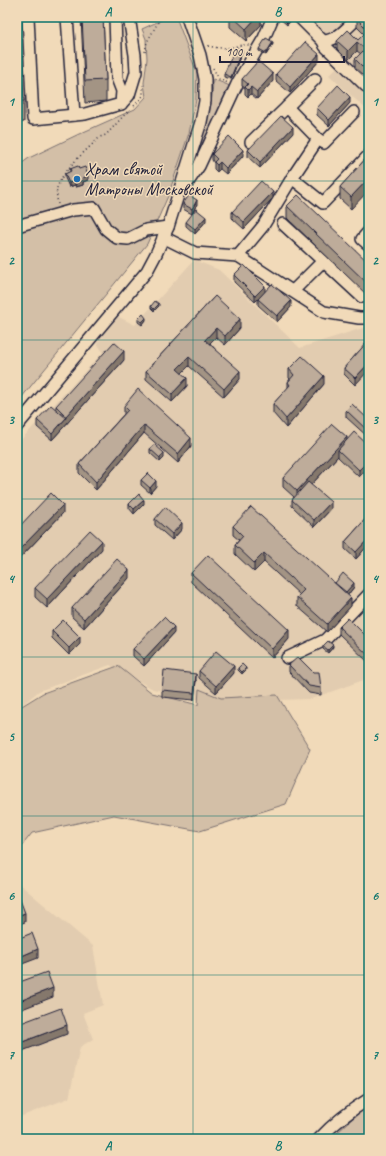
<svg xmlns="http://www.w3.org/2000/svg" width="386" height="1156" font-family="Caveat,sans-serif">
<rect width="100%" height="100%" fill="#f1dab9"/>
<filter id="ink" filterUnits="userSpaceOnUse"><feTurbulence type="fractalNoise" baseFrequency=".025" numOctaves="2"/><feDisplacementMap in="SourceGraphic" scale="8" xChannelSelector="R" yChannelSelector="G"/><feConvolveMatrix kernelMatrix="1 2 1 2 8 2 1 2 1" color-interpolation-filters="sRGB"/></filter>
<g filter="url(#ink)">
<g fill="#e2ccb0">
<polygon points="314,17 369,17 369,112 329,75 338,66 305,28"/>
<polygon points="194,260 219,270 300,348 369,326 369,678 311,699 209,702 153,689 110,665 39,691 17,709 17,444 103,352 97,343 117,316 135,325"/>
<polygon points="17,882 93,946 103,1005 83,1013 93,1039 80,1047 69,1098 17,1118"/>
</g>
<g fill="#d3bfa7" stroke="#7a7071">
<polygon points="168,17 176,17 197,73 196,100 189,133 168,196 147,244 17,403 17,167 29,158 79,134 135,109 146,97 144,83 147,59 146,39 142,29"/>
<path d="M213 79 230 86V90L192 167C202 136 213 113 213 79Z"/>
<polygon points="118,666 152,693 198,705 199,689 221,698 277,695 310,749 286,804 200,831 114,815 32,833 17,852 17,709 43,693"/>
<polygon points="369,1103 369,1139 332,1139 337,1133"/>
</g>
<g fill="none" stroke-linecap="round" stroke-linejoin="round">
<defs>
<g id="minor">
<polyline points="28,17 33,119 85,114 121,104 122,91 117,78 115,17"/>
<polyline points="67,17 74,115"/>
<polyline points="299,17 323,41 325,46 366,86 369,85"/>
<path d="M323 41C338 41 348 26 359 17"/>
<polyline points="121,104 129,95 136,72 135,55 129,17"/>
<polyline points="287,107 315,79"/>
<polyline points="318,139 324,143 354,112"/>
<polyline points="251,142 287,107 318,139 292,178"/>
<polyline points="184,188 199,166 238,82 264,38 273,17"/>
<polyline points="283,224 362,297"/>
<polyline points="17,226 73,210 94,208 106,229 117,238 128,239 146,230 168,227"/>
<polyline points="369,231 362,239 369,245"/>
<polyline points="163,237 195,253 238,256 324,312 359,318 369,318"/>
<polyline points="238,256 263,226 292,178 323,203 369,155"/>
<polyline points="293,291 323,261"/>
<polyline points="17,426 147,271 156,254 168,227 201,122 205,101 205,79 200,55 187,17"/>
<polyline points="287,658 325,640 369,594"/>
<path d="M319 1139C334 1123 351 1110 369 1099"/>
</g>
</defs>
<use href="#minor" stroke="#22223b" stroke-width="14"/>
<g stroke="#22223b" stroke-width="1.5" stroke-dasharray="1 3" stroke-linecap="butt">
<path d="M208 46C213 47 218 48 224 48 233 48 240 44 249 45"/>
<polyline points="145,52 147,42 161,17"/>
<polyline points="213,68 219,79 228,83"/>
<polyline points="134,106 143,96 143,85"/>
<path d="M58 204C57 199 56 194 57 188 63 169 86 151 100 137L106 135 128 111"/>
</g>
<use href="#minor" stroke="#f1dab9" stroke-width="11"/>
</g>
<g fill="#a39484" stroke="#22223b">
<polygon points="17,17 24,101 24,122 17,123"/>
<polygon points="81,17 103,17 106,80 106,101 85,103"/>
<polygon points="230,17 261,17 261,25 246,41 230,27"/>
<polygon points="278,17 293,17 293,18 287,25"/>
<polygon points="369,17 369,76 366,78 355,68 355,59 361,54 357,51 348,60 337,49 337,41 358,40 364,34 357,27 357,19"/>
<polygon points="273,44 266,55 259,51 259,49"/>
<polygon points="242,52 231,79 224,77 224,74"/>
<polygon points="319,61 290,93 276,81 276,74"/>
<polygon points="242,79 273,81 257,99 251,94 248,97 245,94 245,88 242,86"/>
<polygon points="350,103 329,126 317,115 317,108"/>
<polygon points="293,133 260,168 248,157 248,150"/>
<polygon points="212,154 243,156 226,174 220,169 217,172 214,169 214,163 212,160"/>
<polygon points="369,155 351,209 340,199 340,187"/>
<polygon points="70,169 79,169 88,180 83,182 83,185 76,187 75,185 69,187 65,178 65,174 70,172"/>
<polygon points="273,198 244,229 232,218 232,212"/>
<polygon points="183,204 197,204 192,214 183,209"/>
<polygon points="287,206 369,263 369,297 287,218"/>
<polygon points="206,221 195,234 186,226 186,222"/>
<polygon points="234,275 265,291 291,307 277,322 258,305 258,299 255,302 234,282"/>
<polygon points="215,296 240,328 225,345 216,337 210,343 240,379 224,397 189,366 182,373 187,386 172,402 146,379 146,371"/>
<polygon points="151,306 159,306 154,311 151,308"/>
<polygon points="138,319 146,320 142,325 138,322"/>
<polygon points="369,340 355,385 344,374 344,368"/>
<polygon points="124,360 52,440 37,427 37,420 56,408 56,406"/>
<polygon points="289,369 324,384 286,428 273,413 273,404 288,388 288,382 290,379 289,378"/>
<polygon points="369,396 369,409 367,407 367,398"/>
<polygon points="124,406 191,446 178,463 144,433 96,490 79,473 79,464 124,414"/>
<polygon points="346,410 369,420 369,438 346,417"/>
<polygon points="347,441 369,446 369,466 359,477 338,457 338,456 311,485 331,509 314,527 292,506 292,500 294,497 283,487 283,478"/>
<polygon points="150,449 164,458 160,462 150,453"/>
<polygon points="141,480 156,486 150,493 141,485"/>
<polygon points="129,504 144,504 134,514 129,508"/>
<polygon points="63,513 18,560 17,559 17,529"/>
<polygon points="369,515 369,544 356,559 345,549 345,542"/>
<polygon points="155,519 182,529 172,540 155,525"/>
<polygon points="233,526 335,583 354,587 348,595 351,606 327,632 297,606 297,597 300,595 264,562 254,572 235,554 235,545 239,540 233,535"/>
<polygon points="102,549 47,608 35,597 35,588"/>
<polygon points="191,573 289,639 272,658 191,582"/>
<polygon points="129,578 84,628 72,617 72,608"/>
<polygon points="339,627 369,639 369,663 339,634"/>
<polygon points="52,631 80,644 69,655 52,638"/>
<polygon points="174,633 144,666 133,656 133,649"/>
<polygon points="323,646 333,647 328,653 323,649"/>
<polygon points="289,665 321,688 321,695 309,693 289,672"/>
<polygon points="238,668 246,670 242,674 238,670"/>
<polygon points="199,671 234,673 216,693 199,678"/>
<polygon points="196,680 194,700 162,697 162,690"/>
</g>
<g fill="#85786c" stroke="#22223b">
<polygon points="257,17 261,17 261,25 246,41 246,29"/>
<polygon points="292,17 293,17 293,18 287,25 287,23"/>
<polygon points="273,42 273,44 266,55 266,53"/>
<polygon points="357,42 357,51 348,60 348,51"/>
<polygon points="242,50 242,52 231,79 231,77"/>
<polygon points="319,54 319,61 290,93 290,87"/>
<polygon points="369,67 369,76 366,78 366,70"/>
<polygon points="273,74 273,81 257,99 257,92"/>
<polygon points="251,87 251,94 248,97 248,90"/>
<polygon points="350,97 350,103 329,126 329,120"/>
<polygon points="293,127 293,133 260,168 260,162"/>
<polygon points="243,150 243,156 226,174 226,168"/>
<polygon points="220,162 220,169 217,172 217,165"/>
<polygon points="88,176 88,180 83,182 83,185 76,187 76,183 82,178"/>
<polygon points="369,178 369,190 351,209 351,197"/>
<polygon points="75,180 75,185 69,187 69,183"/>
<polygon points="273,192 273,198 244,229 244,222"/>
<polygon points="197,200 197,204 192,214 192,209"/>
<polygon points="206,217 206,221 195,234 195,229"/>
<polygon points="265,286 265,292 255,302 255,296"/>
<polygon points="291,301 291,307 277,322 277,316"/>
<polygon points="159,304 159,306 154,311 154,309"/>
<polygon points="146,318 146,320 142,325 142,322"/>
<polygon points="240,319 240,328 225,345 225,336"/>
<polygon points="216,328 216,337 205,348 205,340"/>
<polygon points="124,351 124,360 52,440 52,434 66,418 66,416"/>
<polygon points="189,357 189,366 177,378 177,369"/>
<polygon points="369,363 369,370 355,385 355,378"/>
<polygon points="240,371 240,379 224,397 224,389"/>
<polygon points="324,376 324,384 286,428 286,419"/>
<polygon points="187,378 187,386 172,402 172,394"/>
<polygon points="144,425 144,433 96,490 96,482"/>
<polygon points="347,437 347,446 338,450 338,456 297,500 297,491"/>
<polygon points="191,438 191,446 178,463 178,454"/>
<polygon points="164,453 164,458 160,462 160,458"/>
<polygon points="369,460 369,466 359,477 359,470"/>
<polygon points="156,481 156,486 150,493 150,488"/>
<polygon points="144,500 144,504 134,514 134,509"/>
<polygon points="331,502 331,509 314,527 314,520"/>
<polygon points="63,505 63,513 18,560 18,551"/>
<polygon points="182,523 182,529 172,540 172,534"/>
<polygon points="369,538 369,544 356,559 356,552"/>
<polygon points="102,541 102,549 47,608 47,599"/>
<polygon points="264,553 264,562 254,572 254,563"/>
<polygon points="129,570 129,578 84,628 84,619"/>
<polygon points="354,583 354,587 346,597 346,592"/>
<polygon points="351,598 351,606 327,632 327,624"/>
<polygon points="174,627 174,633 144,666 144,659"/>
<polygon points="289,630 289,639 272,658 272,649"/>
<polygon points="80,637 80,644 69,655 69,648"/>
<polygon points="333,645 333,647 328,653 328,650"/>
<polygon points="234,666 234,673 216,693 216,686"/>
<polygon points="246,668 246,670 242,674 242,672"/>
<polygon points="196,674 196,680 194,700 194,693"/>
<polygon points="25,913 25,922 17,925 17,916"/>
<polygon points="38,949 38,958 17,966 17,958"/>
<polygon points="53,988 53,997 17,1011 17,1002"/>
<polygon points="67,1025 67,1034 17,1053 17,1044"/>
</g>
<g fill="#beac9a" stroke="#22223b">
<polygon points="17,17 19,17 24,101 17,101"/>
<polygon points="82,17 103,17 106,80 85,81"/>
<polygon points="233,17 257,17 246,29"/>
<polygon points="281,17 292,17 287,23"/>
<polygon points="359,17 369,17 369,49 368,50 369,51 369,67 366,70 355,59 365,49 357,42 348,51 337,41 348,30 358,40 368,30 357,19"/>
<polygon points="266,38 273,42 266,53 259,49"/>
<polygon points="305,42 319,54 290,87 276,74"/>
<polygon points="236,47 242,50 231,77 224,74"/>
<polygon points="258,61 273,74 257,92 251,87 248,90 245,87 248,84 242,79"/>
<polygon points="338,85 350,97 329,120 317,108"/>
<polygon points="281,116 293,127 260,162 248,150"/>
<polygon points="229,136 243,150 226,168 220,162 217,165 214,162 217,159 212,154"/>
<polygon points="369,155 369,178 351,197 340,187"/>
<polygon points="78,166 79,169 85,167 88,176 82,178 83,180 76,183 75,180 69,183 65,174 71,171 70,169"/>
<polygon points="261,181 273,192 244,222 232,212"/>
<polygon points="189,195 197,200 192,209 183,204"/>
<polygon points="298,195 369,263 369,285 287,206"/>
<polygon points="196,209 206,217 195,229 186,222"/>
<polygon points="244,265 265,286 255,296 234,275"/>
<polygon points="272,284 291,301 277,316 258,299"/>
<polygon points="215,296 240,319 225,336 216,328 205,340 240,371 224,389 189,357 177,369 187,378 172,394 146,371"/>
<polygon points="155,301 159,304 154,309 151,306"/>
<polygon points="143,314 146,318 142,322 138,319"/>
<polygon points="369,340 369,363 355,378 344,368"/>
<polygon points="114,342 124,351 66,416 56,406"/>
<polygon points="302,356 324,376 286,419 273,404 290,385 288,382 294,375 289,369"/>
<polygon points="138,389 191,438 178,454 144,425 96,482 79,464 128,410 124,406"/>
<polygon points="352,404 369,420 369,432 346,410"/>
<polygon points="51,405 66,418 52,434 37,420"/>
<polygon points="332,424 347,437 297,491 283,478"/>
<polygon points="354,432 369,446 369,460 359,470 338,450"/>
<polygon points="154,444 164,453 160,458 150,449"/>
<polygon points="148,473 156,481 150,488 141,480"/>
<polygon points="308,482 331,502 314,520 292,500"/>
<polygon points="51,493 63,505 18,551 17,550 17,529"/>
<polygon points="139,494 144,500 134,509 129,504"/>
<polygon points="165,507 182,523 172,534 155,519"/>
<polygon points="251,507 351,598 327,624 297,597 304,590 264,553 254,563 235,545 243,536 233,526"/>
<polygon points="369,515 369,538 356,552 345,542"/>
<polygon points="90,530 102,541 47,599 35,588"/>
<polygon points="208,555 289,630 272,649 191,573"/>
<polygon points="117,559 129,570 84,619 72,608"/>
<polygon points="343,573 354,583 346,592 335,583"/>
<polygon points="164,617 174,627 144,659 133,649"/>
<polygon points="348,618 369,639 369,656 339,627"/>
<polygon points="63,620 80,637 69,648 52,631"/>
<polygon points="328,641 333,645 328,650 323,646"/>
<polygon points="216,651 234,666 216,686 199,671"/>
<polygon points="298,657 313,672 319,672 321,688 309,686 289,665"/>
<polygon points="242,664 246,668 242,672 238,668"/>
<polygon points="164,670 196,674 194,693 162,690"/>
<polygon points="19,897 25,913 17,916 17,898"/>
<polygon points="32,933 38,949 17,958 17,939"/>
<polygon points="47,972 53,988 17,1002 17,983"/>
<polygon points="61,1008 67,1025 17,1044 17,1013 21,1023"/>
</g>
</g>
<path fill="none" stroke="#0f766e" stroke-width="1" stroke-opacity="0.55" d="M193 17V1139M17 181H369M17 340H369M17 499H369M17 657H369M17 816H369M17 975H369"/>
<circle fill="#1f6fb2" stroke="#f1dab9" stroke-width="1.5" cx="77" cy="179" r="4"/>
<g text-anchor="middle" stroke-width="3" stroke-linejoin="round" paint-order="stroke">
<g font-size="17" fill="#22223b" stroke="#f1dab9" text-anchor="start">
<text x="85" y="175">Храм святой<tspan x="85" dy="20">Матроны Московской</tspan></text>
</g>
</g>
<rect width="386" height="1156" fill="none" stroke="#f1dab9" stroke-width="44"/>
<path d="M220 56v6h124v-6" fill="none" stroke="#22223b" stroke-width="2"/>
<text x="226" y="56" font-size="12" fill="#22223b" stroke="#f1dab9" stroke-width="3" paint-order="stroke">100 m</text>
<rect x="22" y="22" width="342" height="1112" fill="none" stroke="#0f766e" stroke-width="1.5"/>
<g font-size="13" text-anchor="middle" font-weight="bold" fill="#0f766e">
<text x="108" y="16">A</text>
<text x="278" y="16">B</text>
<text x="11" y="106">1</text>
<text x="375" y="106">1</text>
<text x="11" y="265">2</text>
<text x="375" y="265">2</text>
<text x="11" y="424">3</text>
<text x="375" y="424">3</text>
<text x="11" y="583">4</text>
<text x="375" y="583">4</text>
<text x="11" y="741">5</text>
<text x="375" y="741">5</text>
<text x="11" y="900">6</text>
<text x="375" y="900">6</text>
<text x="11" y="1059">7</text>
<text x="375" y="1059">7</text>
<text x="108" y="1150">A</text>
<text x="278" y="1150">B</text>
</g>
</svg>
